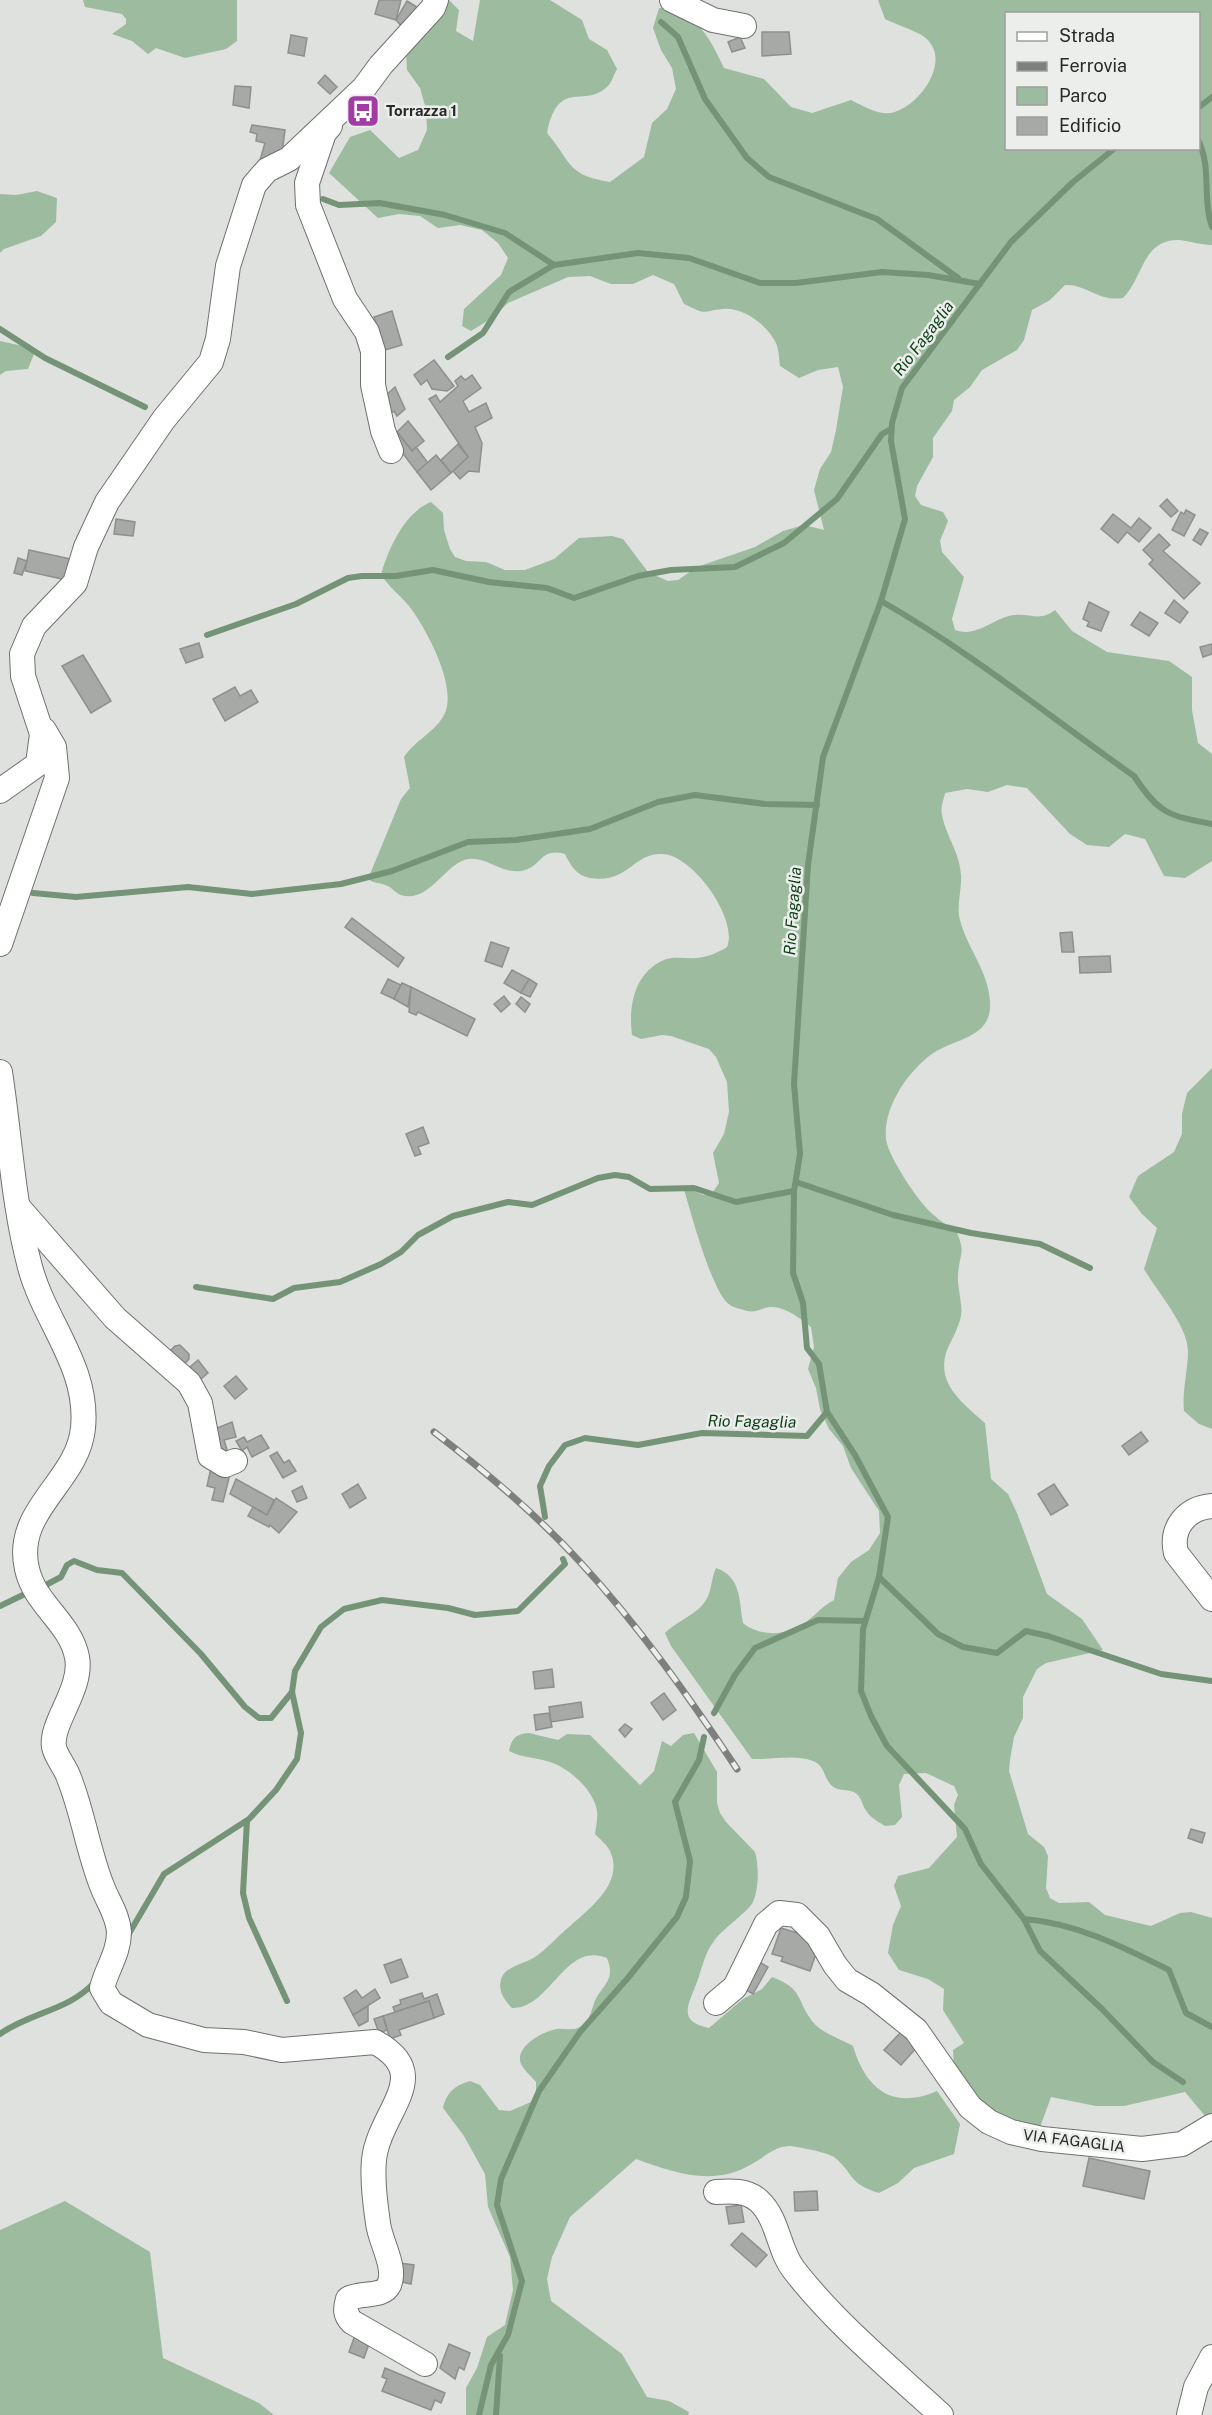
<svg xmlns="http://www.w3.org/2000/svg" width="1212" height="2415" font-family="'Public Sans',sans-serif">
<rect width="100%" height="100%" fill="#dee1de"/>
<g fill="#9dbb9f" fill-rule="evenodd">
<polygon points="83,0 237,0 237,41 226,49 185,58 156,48 148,54 132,41 112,34 126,24 126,19 122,14 85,7"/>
<path d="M449 0 459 10 456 31 473 41 480 0H550L582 20 589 39 607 50 617 69C614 74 612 82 608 86 584 110 559 76 547 133 572 162 566 175 610 182L644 157 652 123 667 109 676 89 672 68 661 50 653 28 659 8C695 9 710 38 724 68L764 79 791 107 812 113 851 100C863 106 878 115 891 113 919 108 955 58 923 36 916 31 895 24 885 19L878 0H1212V245C1201 245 1190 241 1179 240 1142 239 1143 279 1123 298 1098 302 1087 284 1065 285L1050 300 1032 310 1024 340 1017 350 982 370 970 387 954 400 952 411 933 438V457L917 486 915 496 921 505 943 512 948 521 940 541 942 552 964 577 952 619 955 630C978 638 992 618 1014 615 1031 613 1040 622 1055 610L1072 631 1107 652 1169 661 1192 677V710L1198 743 1212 754V861L1185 878 1164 876 1145 839 1125 834 1109 847 1087 845 1070 834 1027 788 1007 785 988 792 967 789 945 793C944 799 940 808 942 815 946 836 960 853 961 875 962 889 956 907 960 920 967 948 988 970 990 1001 993 1039 954 1038 932 1054 907 1072 883 1108 886 1139 888 1152 897 1165 903 1176 917 1198 931 1218 956 1230 966 1254 960 1251 958 1274 957 1288 963 1304 961 1316 958 1329 952 1339 947 1350 935 1384 963 1403 985 1423L991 1479 1008 1494 1017 1513 1047 1594 1082 1619 1103 1650 1046 1663 1037 1669 1023 1697V1718L1014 1737 1010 1760 1009 1771 1028 1834 1044 1847 1048 1856 1046 1888 1050 1898 1059 1903 1089 1902 1105 1915 1151 1926 1180 1913 1191 1912 1212 1918V2115L1205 2116 1185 2092 1124 2106H1096L1051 2097 1038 2133 995 2120 954 2068 953 2050 964 2043 943 2010 944 1989 928 1979 899 1970 888 1953 893 1925 901 1906 894 1886 898 1876 929 1868 957 1837 954 1805 958 1795 954 1786 926 1773 904 1774 899 1785 902 1817 895 1825 885 1826C879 1822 871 1818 867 1812 863 1807 862 1800 858 1795 850 1787 840 1793 832 1786 824 1779 825 1765 813 1761 795 1754 772 1760 752 1759L671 1646 665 1633C677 1621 698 1614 706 1600 712 1591 711 1578 716 1568 742 1577 739 1602 743 1623 757 1635 780 1636 797 1628 810 1622 820 1607 834 1600L838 1578 851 1562 869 1550 880 1533 879 1511 851 1468 843 1446 829 1429 820 1409 816 1388 808 1369 814 1347 811 1327C800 1318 784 1306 770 1307 762 1308 755 1313 747 1311 742 1309 734 1308 730 1305 712 1294 690 1209 683 1186L703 1195 713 1192 719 1183 713 1153 724 1134 729 1112 727 1082 716 1057 709 1049 671 1036 662 1035 641 1039 632 1035C628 1006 635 972 664 960 674 956 686 959 697 958 707 957 718 953 727 947 739 919 692 854 662 854 633 853 628 884 590 878 577 876 570 865 565 854 539 847 543 867 521 871 502 874 486 856 468 859 445 863 429 904 401 895 395 893 391 886 385 885 378 882 375 884 368 879L401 799 410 788 404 757C415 740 436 732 445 713 457 685 426 628 409 606 400 595 389 587 381 575 388 549 405 512 431 502L443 513 444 530 450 549 455 557 466 561 486 562 505 570H525L554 559 579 538 612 536 623 539 648 572 668 581 678 580 697 567 755 547 783 531 804 525 824 530 814 490 820 469 831 452 836 430 843 387 838 367 818 370 799 378 780 366C779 359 779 350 776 343 768 326 744 307 723 309 700 311 709 316 684 304L674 284 653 275 633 284H611L590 276 568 277 508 303 492 318 471 331 462 326 464 309 501 275 508 258 498 243 482 230 460 225 438 228 420 216 399 214 378 218 329 173 350 137 370 130 399 158 418 150 427 130 426 109 420 88 407 70 406 48ZM1006 14H1198V148H1006Z"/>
<polygon points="37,191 57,198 56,222 41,236 4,249 0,253 0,194 16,195"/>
<polygon points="0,341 36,349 28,369 6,371 0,375"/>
<path d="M1212 1068V1429L1199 1424 1184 1411C1182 1390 1188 1371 1188 1351 1188 1326 1156 1290 1144 1269L1157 1228 1142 1214 1129 1197 1138 1176 1174 1152 1182 1134V1114L1187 1093Z"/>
<path d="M529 1733 558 1740 567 1734 590 1735 640 1785 654 1771 662 1741 671 1746 683 1735 694 1733 717 1772V1803L720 1813 726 1822 755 1852C759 1867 759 1888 753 1902 748 1912 722 1929 714 1941 705 1953 703 1965 698 1979 691 2001 674 2021 709 2028L743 1999 762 1989 772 1977C804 1989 796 2000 812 2021 821 2033 841 2039 853 2046 866 2090 893 2110 937 2091L960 2124 954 2154 914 2168 898 2183 879 2193C847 2183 855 2174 834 2157 829 2153 796 2146 789 2146 773 2147 765 2157 752 2164 713 2187 675 2173 636 2159L570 2217 552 2257 547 2279 551 2301 622 2354 647 2397 669 2401 689 2412 688 2415H466V2388L477 2368 487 2337 505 2325 513 2290 510 2257 488 2207 485 2174 464 2136 443 2108C447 2092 454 2086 470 2081L480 2085 499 2110 510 2111 531 2102 536 2093V2082C532 2077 524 2070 521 2064 514 2047 543 2031 557 2029 566 2028 576 2032 584 2024 592 2017 592 2004 598 1995 608 1981 614 1976 607 1958 564 1941 551 2009 512 2008 503 1999 496 1988 503 1975 509 1966 526 1963 535 1957 547 1949 558 1936 569 1927 589 1909 625 1883 610 1851 607 1845 600 1839 595 1834 596 1827 598 1818 597 1811 594 1790 569 1768 550 1762 536 1757 522 1758 509 1751 512 1738 516 1734 529 1733Z"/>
<polygon points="65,2201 150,2252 163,2358 259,2403 274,2415 0,2415 0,2230"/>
</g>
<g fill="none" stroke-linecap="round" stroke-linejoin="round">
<g stroke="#759477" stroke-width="6">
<polyline points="661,22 678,37 705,99 747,158 769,177 877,219 958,278"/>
<polyline points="1198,108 1212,97"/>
<path d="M1198 140C1212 167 1202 199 1212 227"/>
<polyline points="323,199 339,205 380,203 445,215 505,233 554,265 638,253 689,258 760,283 796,283 882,272 928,275 980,284"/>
<polyline points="0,329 45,358 145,407"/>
<polyline points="448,357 483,333 509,292 554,265"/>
<path d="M881 601C971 652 1050 717 1134 776 1159 814 1169 816 1212 824"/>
<polyline points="207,635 296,604 348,578 362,576 396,576 433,570 489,582 547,588 574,598 638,576 671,570 735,567 784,543 837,499 882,434 891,429"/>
<polyline points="33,893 76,897 188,887 252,894 341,884 392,871 468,842 516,840 590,829 658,802 695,795 765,804 817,805"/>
<polyline points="796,1182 893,1215 971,1233 1040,1244 1090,1268"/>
<polyline points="196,1287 273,1299 294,1288 340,1282 381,1264 401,1252 418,1235 453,1216 508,1202 532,1205 598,1178 615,1175 629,1177 650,1189 694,1188 736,1202 794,1191"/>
<polyline points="827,1412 855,1455 888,1517 879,1577 863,1629 861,1691 871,1716 887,1746 965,1829 981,1864 1024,1919 1040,1951 1102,2009 1153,2062 1183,2082"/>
<polyline points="545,1517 540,1486 549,1466 565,1445 585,1438 638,1445 702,1433 807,1436 827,1412 819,1364 807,1348 803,1303 793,1273 794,1191 800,1154 794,1084 808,865 823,757 881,601 905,519 891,441 892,423 902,388 1011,242 1073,182 1115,148"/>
<polyline points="879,1577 938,1634 963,1647 997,1653 1026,1631 1048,1636 1161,1674 1212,1681"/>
<polyline points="42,1587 61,1577 67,1565 74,1561 97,1570 122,1573 201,1654 245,1707 259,1718 271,1718 292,1692"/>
<polyline points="0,1606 29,1592"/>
<polyline points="714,1713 735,1675 755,1648 818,1620 865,1621"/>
<polyline points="247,1821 243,1893 249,1918 287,2001"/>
<path d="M1024 1919C1076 1923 1123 1947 1169 1970L1186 2013 1212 2027"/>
<polyline points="127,1937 164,1874 249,1819 276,1790 297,1759 301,1733 292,1692 295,1671 321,1627 344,1609 382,1600 448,1608 475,1615 518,1611 565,1564 563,1559"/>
<path d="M0 2034C31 2012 68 2011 95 1982"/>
<polyline points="479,2415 491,2365 508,2335 522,2281 497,2205 501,2179 539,2091 580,2032 627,1979 677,1917 686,1897 690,1861 675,1802 699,1760 704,1737"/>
<polyline points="496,2415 500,2356"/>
</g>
</g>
<g fill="#a6a9a6" stroke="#8d908e" stroke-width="1.5">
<polygon points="379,0 401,0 396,20 375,14"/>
<polygon points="407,1 420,9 403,28 396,20"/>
<polygon points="762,32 789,32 791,54 762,56"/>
<polygon points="291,35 307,38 304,56 288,53"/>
<polygon points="740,37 745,48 732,52 728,42"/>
<polygon points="325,75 337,87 330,94 318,83"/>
<polygon points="235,86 251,87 249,108 233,105"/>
<polygon points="252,125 285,130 282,154 272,165 260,160 265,143 256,141 257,134 250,132"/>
<polygon points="392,311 402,345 385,350 374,317"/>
<polygon points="434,360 454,386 447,391 432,389 427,380 421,385 414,375"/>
<polygon points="472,375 481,388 463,401 469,412 486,403 492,418 475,427 482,443 479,472 469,471 460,479 453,471 468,457 429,399 436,395 440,402 458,386 455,381 461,376 465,380"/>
<polygon points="395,387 405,409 397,416 394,411 390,414 380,401"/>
<polygon points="408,421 424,441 412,451 397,432"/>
<polygon points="397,432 412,451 416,447 428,463 417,472 391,438"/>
<polygon points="458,444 468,457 451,473 441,460"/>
<polygon points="436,455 451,473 431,490 417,472"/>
<polygon points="1167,499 1178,511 1171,517 1160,506"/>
<polygon points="1186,510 1195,515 1184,536 1172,530 1181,512 1184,514"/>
<polygon points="1113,514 1131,528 1139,518 1151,528 1139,542 1127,532 1118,543 1101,529"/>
<polygon points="116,519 135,522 133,536 114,534"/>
<polygon points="1200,529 1208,533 1201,545 1193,540"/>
<polygon points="1159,534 1170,545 1163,551 1200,583 1184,599 1149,564 1153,560 1143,550"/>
<polygon points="29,550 71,559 67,580 25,571"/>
<polygon points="18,558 27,561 22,575 14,573"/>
<polygon points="1174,600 1188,612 1180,623 1165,613"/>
<polygon points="1089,602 1109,612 1101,631 1087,626 1089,622 1083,619"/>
<polygon points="1140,612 1158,623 1149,636 1131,625"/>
<polygon points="199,643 203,657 186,663 180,649"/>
<polygon points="1212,644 1212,654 1203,657 1200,647"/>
<polygon points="83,655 111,701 91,713 62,666"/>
<polygon points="235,687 240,696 251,690 258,702 225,721 213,699"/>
<polygon points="352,918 404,958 398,967 345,927"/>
<polygon points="1072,932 1074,952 1062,952 1060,933"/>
<polygon points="491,942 509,948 502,967 485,961"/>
<polygon points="1110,956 1111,972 1080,973 1079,957"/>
<polygon points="512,970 529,979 521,993 504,983"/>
<polygon points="388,979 401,985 394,999 381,993"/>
<polygon points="529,979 537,984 530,997 521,993"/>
<polygon points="402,983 411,987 408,1007 394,999"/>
<polygon points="411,987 475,1019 467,1036 418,1012 416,1015 409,1012"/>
<polygon points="504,996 510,1004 501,1012 494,1004"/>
<polygon points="521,997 530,1004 525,1012 516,1004"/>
<polygon points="423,1127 429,1143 418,1147 421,1154 415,1156 406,1134"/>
<polygon points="180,1345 189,1354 189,1359 181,1368 166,1355 175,1346"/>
<polygon points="198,1360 208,1373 194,1385 184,1372"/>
<polygon points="236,1376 247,1389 235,1399 224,1386"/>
<polygon points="232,1422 236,1437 224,1440 228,1453 211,1442 220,1439 215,1429"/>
<polygon points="1141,1432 1148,1441 1129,1455 1122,1446"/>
<polygon points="261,1435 269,1448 252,1457 247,1447 242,1451 236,1441 244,1437 247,1442"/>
<polygon points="277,1452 284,1463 289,1460 296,1471 283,1478 270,1456"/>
<polygon points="211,1468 230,1474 223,1502 212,1500 215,1488 207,1486"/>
<polygon points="236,1479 274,1500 267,1515 230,1494"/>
<polygon points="358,1484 366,1498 350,1508 342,1494"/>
<polygon points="1054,1484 1068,1505 1051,1515 1038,1494"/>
<polygon points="302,1486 307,1498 297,1502 292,1491"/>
<polygon points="276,1498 297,1512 279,1533 270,1525 269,1527 248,1516 253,1507 267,1515"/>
<polygon points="552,1669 554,1687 535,1689 533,1672"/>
<polygon points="664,1693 676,1710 663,1720 651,1703"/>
<polygon points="581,1702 583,1717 551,1722 549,1707"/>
<polygon points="549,1713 552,1727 536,1730 534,1715"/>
<polygon points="625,1724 632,1729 625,1737 619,1730"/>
<polygon points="1191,1829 1205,1833 1202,1843 1188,1838"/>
<polygon points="781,1928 811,1937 819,1945 810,1971 781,1961 783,1957 772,1954"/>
<polygon points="401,1959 408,1977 391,1983 384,1965"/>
<polygon points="754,1959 768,1967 753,1994 739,1986"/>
<polygon points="375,1989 380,1998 353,2015 344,1998 356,1990 362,1998"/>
<polygon points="422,1993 424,1999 437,1994 444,2014 434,2018 429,2001 395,2012 393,2007 401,2004 400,2000"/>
<polygon points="429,2001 434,2018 399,2030 401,2035 390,2039 383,2016"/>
<polygon points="368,2006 368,2021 359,2026 353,2015"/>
<polygon points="383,2016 387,2030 379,2033 374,2019"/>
<polygon points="902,2031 918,2046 901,2065 884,2050"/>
<polygon points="1089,2158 1150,2171 1144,2199 1083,2186"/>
<polygon points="817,2191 818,2210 795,2211 794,2192"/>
<polygon points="741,2205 744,2222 729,2224 726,2207"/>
<polygon points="742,2233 767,2255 756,2267 731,2245"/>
<polygon points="400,2263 414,2265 411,2284 397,2281"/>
<polygon points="355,2335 370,2341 364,2358 349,2352"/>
<polygon points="449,2344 470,2353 464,2370 459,2367 455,2379 440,2368"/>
<polygon points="385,2368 445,2393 441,2403 435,2400 431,2410 382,2391 387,2379 382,2377"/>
</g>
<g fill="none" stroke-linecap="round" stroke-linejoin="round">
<defs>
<g id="minor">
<polyline points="672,0 713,20 744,26"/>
<polyline points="330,126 324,133 307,183 308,205 345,299 367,332 373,351 373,385 383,431 391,451"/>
<polyline points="0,791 38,764 42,734 23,676 22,654 34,626 75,583 86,547 107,502 164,419 211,362 218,339 228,266 254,185 267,170 289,159 364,88 381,65 433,8 436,0"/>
<polyline points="0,944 57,778 54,747 44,730"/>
<path d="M0 1072C10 1137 13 1204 30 1267 45 1323 89 1367 83 1428 78 1482 13 1510 27 1569 35 1605 70 1622 77 1657 83 1689 50 1723 54 1747 56 1757 66 1768 69 1778 83 1813 88 1851 102 1886 108 1902 118 1915 119 1932 119 1953 107 1968 102 1988L111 2003 148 2025 204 2040 244 2042 282 2050 375 2042C436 2075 379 2111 374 2160 372 2180 375 2203 378 2223 380 2242 397 2267 389 2285 383 2298 359 2292 348 2299 345 2309 345 2315 352 2322L425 2364"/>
<polyline points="19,1208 115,1318 189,1383 200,1403 210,1456 225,1465 235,1461"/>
<path d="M1212 1506C1187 1508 1170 1527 1176 1553L1212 1599"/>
<polyline points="716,2003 735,1987 766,1924 779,1913 797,1915 818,1936 835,1965 847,1980 871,1994 916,2030 970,2107 989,2122 1011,2132 1042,2139 1142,2149 1182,2144 1212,2126"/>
<path d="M716 2192C731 2191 747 2190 759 2201 779 2220 778 2250 794 2270 836 2324 891 2369 941 2415"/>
<polyline points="1189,2415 1196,2387 1212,2357"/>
</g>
</defs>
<use href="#minor" stroke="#6f716f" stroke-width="26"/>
<use href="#minor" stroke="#fff" stroke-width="24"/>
<defs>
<path id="rail" d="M434 1432C486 1472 536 1514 580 1562 639 1626 689 1697 737 1769"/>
</defs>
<use href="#rail" stroke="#7e807e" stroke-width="7"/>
<use href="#rail" stroke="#ebeeeb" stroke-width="4.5" stroke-dasharray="14" stroke-linecap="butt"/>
</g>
<defs>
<symbol id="bus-square" viewBox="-11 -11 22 22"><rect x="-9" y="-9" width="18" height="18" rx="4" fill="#a03ca2" stroke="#ebeeeb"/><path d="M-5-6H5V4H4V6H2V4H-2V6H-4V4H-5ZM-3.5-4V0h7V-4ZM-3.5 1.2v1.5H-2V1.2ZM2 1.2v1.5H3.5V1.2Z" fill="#fff"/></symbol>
</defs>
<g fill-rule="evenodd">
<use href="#bus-square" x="344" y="92" width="38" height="38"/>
</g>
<g text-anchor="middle" stroke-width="5" stroke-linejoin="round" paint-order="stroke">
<g font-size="15" font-weight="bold" fill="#272827" stroke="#ebeeeb" text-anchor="start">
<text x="386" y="116">Torrazza 1</text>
</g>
<g font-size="15" fill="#272827" stroke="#ebeeeb">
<text transform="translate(1074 2141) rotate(7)" y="5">VIA FAGAGLIA</text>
</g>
<g font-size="16" font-style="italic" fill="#0a3d15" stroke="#ebeeeb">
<text transform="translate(923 338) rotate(-53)" y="6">Rio Fagaglia</text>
<text transform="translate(792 911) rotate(-86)" y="6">Rio Fagaglia</text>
<text transform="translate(752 1421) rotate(1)" y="6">Rio Fagaglia</text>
</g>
</g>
<rect x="1005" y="12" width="195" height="138" fill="#ebeeeb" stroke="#9d9f9d" stroke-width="1.5"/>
<rect x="1017" y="32" width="30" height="9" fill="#ffffff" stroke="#9d9f9d" stroke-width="1.5"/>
<text x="1059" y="42" font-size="18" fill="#272827">Strada</text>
<rect x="1017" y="62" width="30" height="9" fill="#7e807e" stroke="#9d9f9d" stroke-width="1.5"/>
<text x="1059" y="72" font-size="18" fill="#272827">Ferrovia</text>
<rect x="1017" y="87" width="30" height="18" fill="#9dbb9f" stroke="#9d9f9d" stroke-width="1.5"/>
<text x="1059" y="102" font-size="18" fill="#272827">Parco</text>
<rect x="1017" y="117" width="30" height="18" fill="#a6a9a6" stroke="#9d9f9d" stroke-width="1.5"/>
<text x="1059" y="132" font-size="18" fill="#272827">Edificio</text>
</svg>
